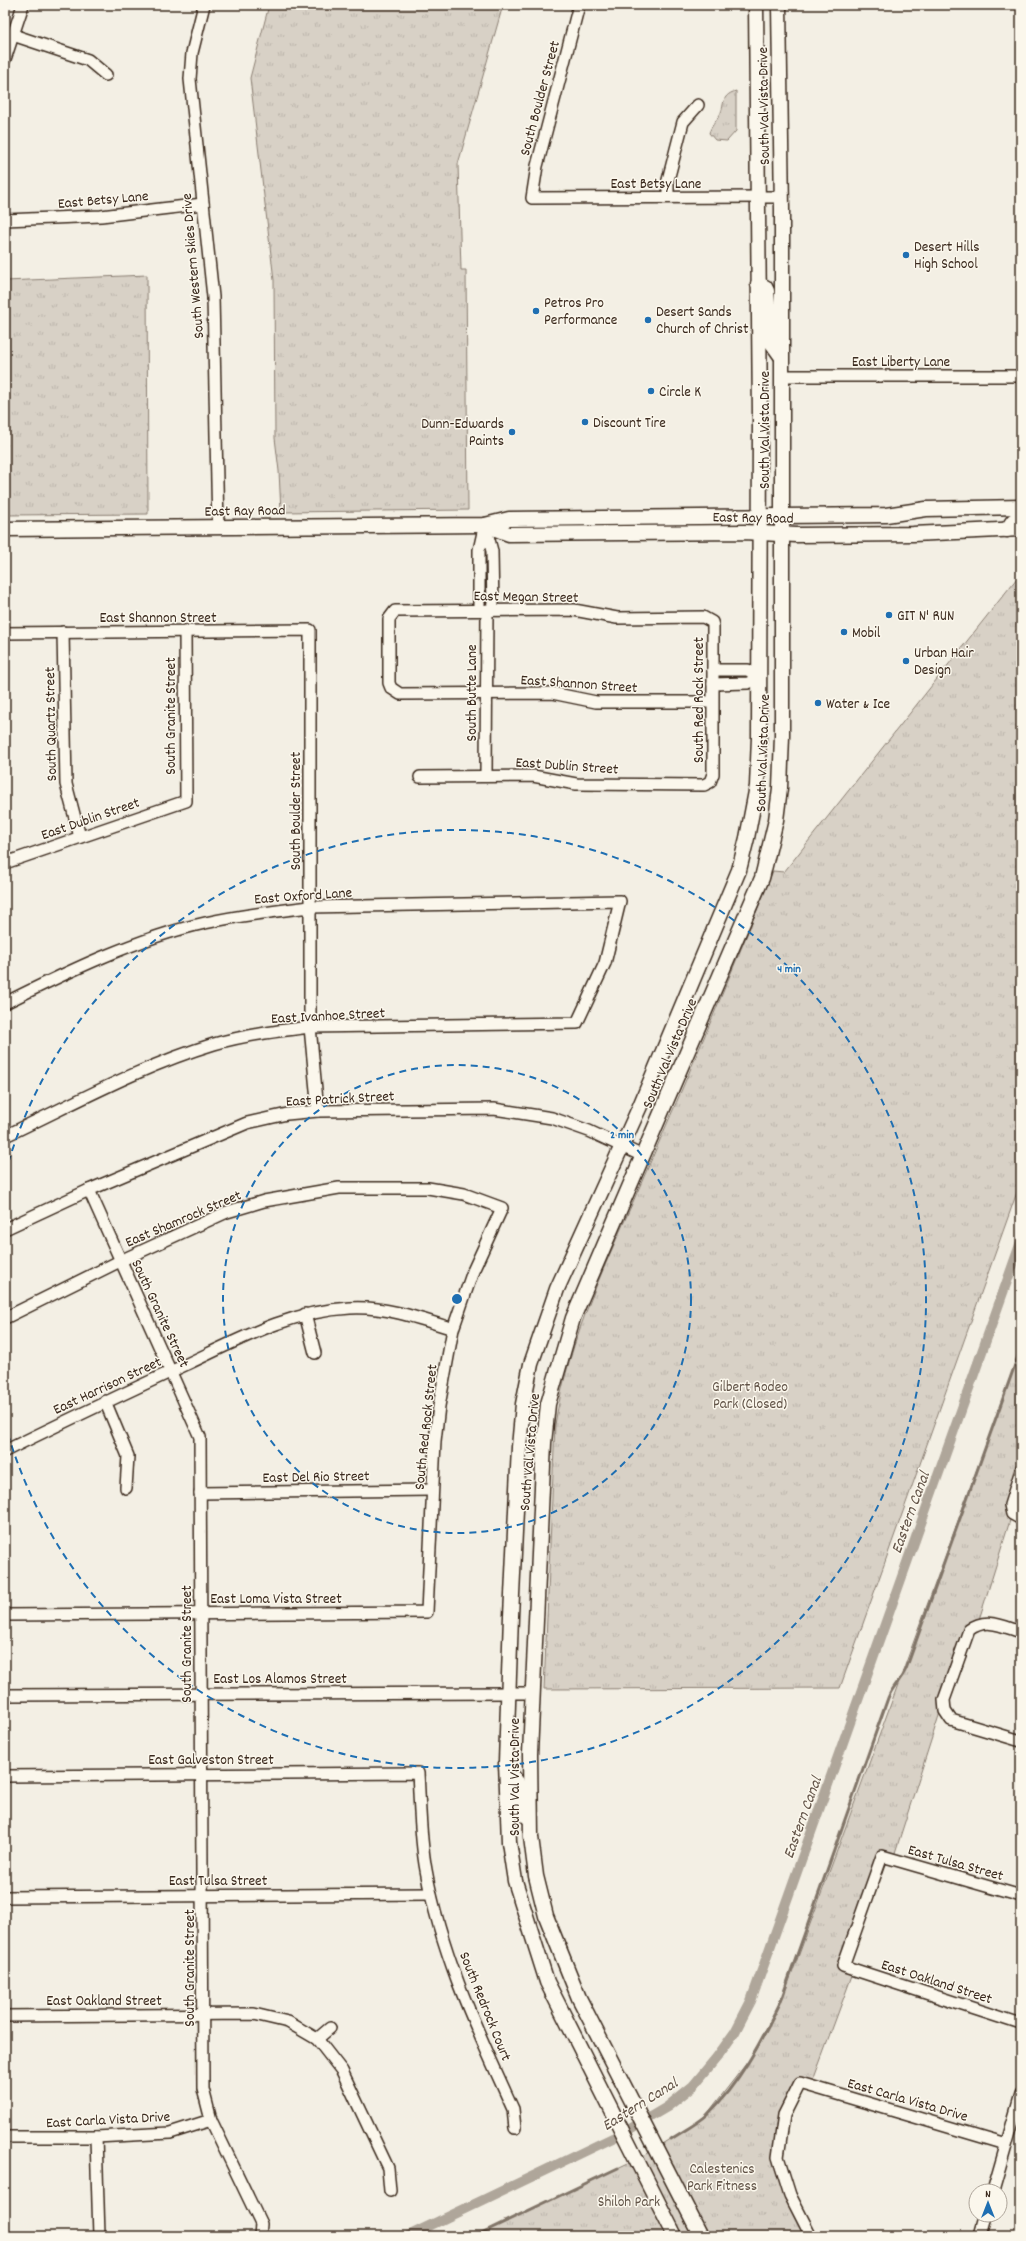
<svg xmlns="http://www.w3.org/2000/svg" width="1026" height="2241" font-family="Dekko,sans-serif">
<defs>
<pattern id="grass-tufts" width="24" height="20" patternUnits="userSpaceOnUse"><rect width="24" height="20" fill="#d8d1c6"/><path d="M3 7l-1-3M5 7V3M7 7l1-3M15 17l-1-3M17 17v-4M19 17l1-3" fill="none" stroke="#bab4aa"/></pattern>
</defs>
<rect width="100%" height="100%" fill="#f3efe4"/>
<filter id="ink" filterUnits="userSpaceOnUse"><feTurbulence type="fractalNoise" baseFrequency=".025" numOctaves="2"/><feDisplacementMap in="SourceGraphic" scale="8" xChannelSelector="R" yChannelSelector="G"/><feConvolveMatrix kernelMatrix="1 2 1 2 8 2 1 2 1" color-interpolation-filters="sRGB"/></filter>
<g filter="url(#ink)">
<g fill="url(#grass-tufts)" stroke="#8a7e72">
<polygon points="269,5 503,5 458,164 461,270 466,270 468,510 281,512 279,471 275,438 274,280 250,78"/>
<path d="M736 91V131L727 141 715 140 709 133C711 126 715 123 719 116 726 106 719 96 736 91Z"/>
<polygon points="147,275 148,514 5,515 5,281"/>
<path d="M1021 573V1181L840 1688 544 1689 555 1425C568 1338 608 1260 643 1179 688 1077 731 974 773 871L784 872Z"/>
<polygon points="1021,1349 1021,1470 1012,1514 978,1623 944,1700 893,1859 883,1856 844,1966 854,1970 811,2086 800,2083 784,2115 778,2157 811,2236 475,2236 647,2154 704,2118 756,2051 783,1998"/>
</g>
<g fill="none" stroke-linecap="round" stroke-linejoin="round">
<g stroke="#817468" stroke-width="3">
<path d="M671 2139C683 2131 697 2124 707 2115 739 2084 761 2042 780 2003L888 1698C892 1687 901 1680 906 1669L1021 1348"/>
<polyline points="475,2236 618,2168"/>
</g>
<polyline stroke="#afa69a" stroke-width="10" points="408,2236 623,2133 667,2107 693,2086 717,2057 735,2032 751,2001 1021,1242"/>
<defs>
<g id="minor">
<polyline points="204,5 192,53 190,79 213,297 218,528"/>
<polyline points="579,5 537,166 532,198 782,197"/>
<polyline points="13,35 88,60 106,75"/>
<polyline points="5,59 23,5"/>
<polyline points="668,197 668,180 683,122 698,105"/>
<polyline points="5,220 101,216 203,204"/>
<polyline points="781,376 1021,376"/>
<polyline points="485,525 492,551 493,610"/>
<polyline points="479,610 479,550 484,528"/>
<polyline points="63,632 66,784 80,837"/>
<polyline points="5,633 310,630 310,1027 318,1111"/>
<polyline points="713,670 748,670 759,678 748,683 713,684"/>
<polyline points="486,776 487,610"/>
<polyline points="420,777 533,776 576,784 704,785 710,782 713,774 713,626 712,622 703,617 617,618 574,610 395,611 389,619 389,683 391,688 400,694 552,693 596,702 713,702"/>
<polyline points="5,863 186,801 185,631"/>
<path d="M5 1003C67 972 137 938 205 923 240 915 275 911 310 907L620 901 605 963 577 1023 310 1027C278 1031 245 1035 214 1044 141 1066 73 1104 5 1136"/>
<polyline points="89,1190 200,1437 203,2089 211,2120 261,2224 260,2236"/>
<polyline points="5,1229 89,1190 247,1123 287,1114 318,1111 494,1109 552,1118 589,1131 643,1156"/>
<polyline points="305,1314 315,1353"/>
<polyline points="5,1318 120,1261 227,1212 264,1201 339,1188 428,1188 464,1194 502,1208 473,1271 453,1329 439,1406 435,1441 427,1612 5,1615"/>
<polyline points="105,1401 128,1456 126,1488"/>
<path d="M5 1451C65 1421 125 1393 185 1365 238 1340 290 1311 350 1308 385 1306 419 1318 453 1329"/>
<polyline points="1021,1470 1010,1505 1012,1514 1021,1519"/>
<polyline points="200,1493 432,1490"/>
<path d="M1021 1632C1002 1626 986 1617 969 1630L944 1700 945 1711 951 1720 1021 1741"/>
<polyline points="5,1695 532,1693"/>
<path d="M5 1776 418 1773C420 1805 420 1838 426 1870 441 1955 478 2032 513 2109L515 2128"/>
<polyline points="1021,1896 882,1856 843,1966 1021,2024"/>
<polyline points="5,1897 431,1894"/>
<polyline points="5,2016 254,2014 288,2022 317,2039 342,2071 388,2168 390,2191"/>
<polyline points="317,2039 330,2028"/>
<polyline points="5,2137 96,2137 170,2133 211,2120"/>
<polyline points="96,2137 99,2236"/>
<polyline points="993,2191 1021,2094"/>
<polyline points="811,2236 790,2195 778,2157 784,2115 800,2083 1006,2144"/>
<polyline points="980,2236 986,2215"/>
</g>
<g id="major">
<polyline points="758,284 765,287 767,291 771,342 781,356"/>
<polyline points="485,525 509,534 744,532 796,535 913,534 1021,529"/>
<polyline points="5,529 485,525 509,519 886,515 926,509 1021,507"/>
<polyline points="1007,530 1013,521 1021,516"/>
<polyline points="506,1767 517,1782 520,1810 530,1819"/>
<polyline points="675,2236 547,1982 515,1881 509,1842 506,1762 511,1616 519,1447 523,1404 531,1364 557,1289 640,1106 739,870 747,838 757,786 759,737 760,418 756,5"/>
<polyline points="701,2236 579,1998 546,1916 536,1876 531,1837 530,1754 544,1443 548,1404 573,1318 762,878 776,820 780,788 782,736 782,210 779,5"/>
</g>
</defs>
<use href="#minor" stroke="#3b2a1e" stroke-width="14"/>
<use href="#major" stroke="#3b2a1e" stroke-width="17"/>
<use href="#minor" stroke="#fbf7ec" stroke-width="11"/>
<use href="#major" stroke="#fbf7ec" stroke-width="14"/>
</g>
</g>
<g fill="none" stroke="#1f6fb2" stroke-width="2" stroke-dasharray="7 5">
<circle cx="457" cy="1299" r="234"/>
<path d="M5 1174A469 469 0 1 1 5 1424"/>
</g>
<g fill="#1f6fb2" stroke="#fbf7ec" stroke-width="1.5">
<circle cx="906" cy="255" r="4"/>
<circle cx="536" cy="311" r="4"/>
<circle cx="648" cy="320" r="4"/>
<circle cx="651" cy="391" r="4"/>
<circle cx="585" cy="422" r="4"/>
<circle cx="512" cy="432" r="4"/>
<circle cx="889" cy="615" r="4"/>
<circle cx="844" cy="632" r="4"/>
<circle cx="906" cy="661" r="4"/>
<circle cx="818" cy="703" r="4"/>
</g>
<g text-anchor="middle" stroke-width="3" stroke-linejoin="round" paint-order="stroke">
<g font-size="15" fill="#3b2a1e" stroke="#fbf7ec">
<text transform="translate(539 98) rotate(-75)" y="5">South Boulder Street</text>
<text transform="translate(763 106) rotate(-91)" y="5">South Val Vista Drive</text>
<text x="656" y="188">East Betsy Lane</text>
<text transform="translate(103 199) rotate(-5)" y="5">East Betsy Lane</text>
<text transform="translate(192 266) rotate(-95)" y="5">South Western Skies Drive</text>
<text x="901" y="366">East Liberty Lane</text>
<text transform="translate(764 430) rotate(-90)" y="5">South Val Vista Drive</text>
<text transform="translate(245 510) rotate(-1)" y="5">East Ray Road</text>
<text transform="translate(753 517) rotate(1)" y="5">East Ray Road</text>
<text transform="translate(526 596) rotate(1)" y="5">East Megan Street</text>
<text x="158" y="622">East Shannon Street</text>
<text transform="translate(579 683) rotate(4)" y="5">East Shannon Street</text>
<text transform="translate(471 693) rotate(-90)" y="5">South Butte Lane</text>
<text transform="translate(698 700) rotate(-90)" y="5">South Red Rock Street</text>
<text transform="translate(170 716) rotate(-90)" y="5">South Granite Street</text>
<text transform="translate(50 724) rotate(-91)" y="5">South Quartz Street</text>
<text transform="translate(762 753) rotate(-88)" y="5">South Val Vista Drive</text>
<text transform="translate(567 765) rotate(4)" y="5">East Dublin Street</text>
<text transform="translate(295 811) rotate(-90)" y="5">South Boulder Street</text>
<text transform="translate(90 818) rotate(-19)" y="5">East Dublin Street</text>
<text transform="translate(303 895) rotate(-4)" y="5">East Oxford Lane</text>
<text transform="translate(328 1015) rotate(-3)" y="5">East Ivanhoe Street</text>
<text transform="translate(669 1053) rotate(-67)" y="5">South Val Vista Drive</text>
<text transform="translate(340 1098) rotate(-3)" y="5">East Patrick Street</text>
<text transform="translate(183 1218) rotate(-23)" y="5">East Shamrock Street</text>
<text transform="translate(161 1313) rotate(65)" y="5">South Granite Street</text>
<text transform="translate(107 1385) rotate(-25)" y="5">East Harrison Street</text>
<text transform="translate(425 1427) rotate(-84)" y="5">South Red Rock Street</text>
<text transform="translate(529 1452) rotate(-85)" y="5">South Val Vista Drive</text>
<text transform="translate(316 1476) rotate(-1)" y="5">East Del Rio Street</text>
<text x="276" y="1603">East Loma Vista Street</text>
<text transform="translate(186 1644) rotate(-90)" y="5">South Granite Street</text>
<text x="280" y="1683">East Los Alamos Street</text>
<text x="211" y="1764">East Galveston Street</text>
<text transform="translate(514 1777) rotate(-90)" y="5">South Val Vista Drive</text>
<text transform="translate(956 1862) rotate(16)" y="5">East Tulsa Street</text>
<text x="218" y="1885">East Tulsa Street</text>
<text transform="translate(189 1968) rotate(-90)" y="5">South Granite Street</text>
<text transform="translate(937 1981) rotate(18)" y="5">East Oakland Street</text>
<text x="104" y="2005">East Oakland Street</text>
<text transform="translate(486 2006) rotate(68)" y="5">South Redrock Court</text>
<text transform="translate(908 2099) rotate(16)" y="5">East Carla Vista Drive</text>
<text transform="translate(108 2119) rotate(-3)" y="5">East Carla Vista Drive</text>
</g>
<g font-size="15" fill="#3b2a1e" stroke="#fbf7ec" text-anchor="start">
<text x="914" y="251">Desert Hills<tspan x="914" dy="17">High School</tspan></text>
<text x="544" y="307">Petros Pro<tspan x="544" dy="17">Performance</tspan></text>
<text x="656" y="316">Desert Sands<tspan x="656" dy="17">Church of Christ</tspan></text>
<text x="659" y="396">Circle K</text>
<text x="593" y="427">Discount Tire</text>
<text x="504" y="428" text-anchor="end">Dunn-Edwards<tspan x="504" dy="17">Paints</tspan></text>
<text x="897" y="620">GIT N' RUN</text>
<text x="852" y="637">Mobil</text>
<text x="914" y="657">Urban Hair<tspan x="914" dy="17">Design</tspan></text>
<text x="826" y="708">Water &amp; Ice</text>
</g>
<g font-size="15" fill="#625448" stroke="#fbf7ec">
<text x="750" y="1391">Gilbert Rodeo<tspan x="750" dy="17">Park (Closed)</tspan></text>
<text x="722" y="2173">Calestenics<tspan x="722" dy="17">Park Fitness</tspan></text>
<text x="629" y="2206">Shiloh Park</text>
</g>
<g font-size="16" font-style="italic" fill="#645549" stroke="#fbf7ec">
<text transform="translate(909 1512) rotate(-70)" y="6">Eastern Canal</text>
<text transform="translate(801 1817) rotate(-70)" y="6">Eastern Canal</text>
<text transform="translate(639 2103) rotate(-32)" y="6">Eastern Canal</text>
</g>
</g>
<circle cx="457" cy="1299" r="6" fill="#1f6fb2" stroke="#fbf7ec" stroke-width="2"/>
<g font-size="12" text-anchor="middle" font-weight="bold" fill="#1f6fb2" stroke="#fbf7ec" stroke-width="3" stroke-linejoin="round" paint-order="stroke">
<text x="789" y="972">4 min</text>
<text x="622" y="1138">2 min</text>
</g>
<rect width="1026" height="2241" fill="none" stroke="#fbf7ec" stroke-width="20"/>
<rect x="10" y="10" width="1006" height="2221" fill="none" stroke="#3b2a1e" stroke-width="1.5" filter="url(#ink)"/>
<g transform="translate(988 2203)"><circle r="19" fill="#fbf7ec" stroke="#aea59a"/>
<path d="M0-3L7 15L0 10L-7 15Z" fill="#1f6fb2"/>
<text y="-6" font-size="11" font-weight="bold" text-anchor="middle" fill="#3b2a1e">N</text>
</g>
</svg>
